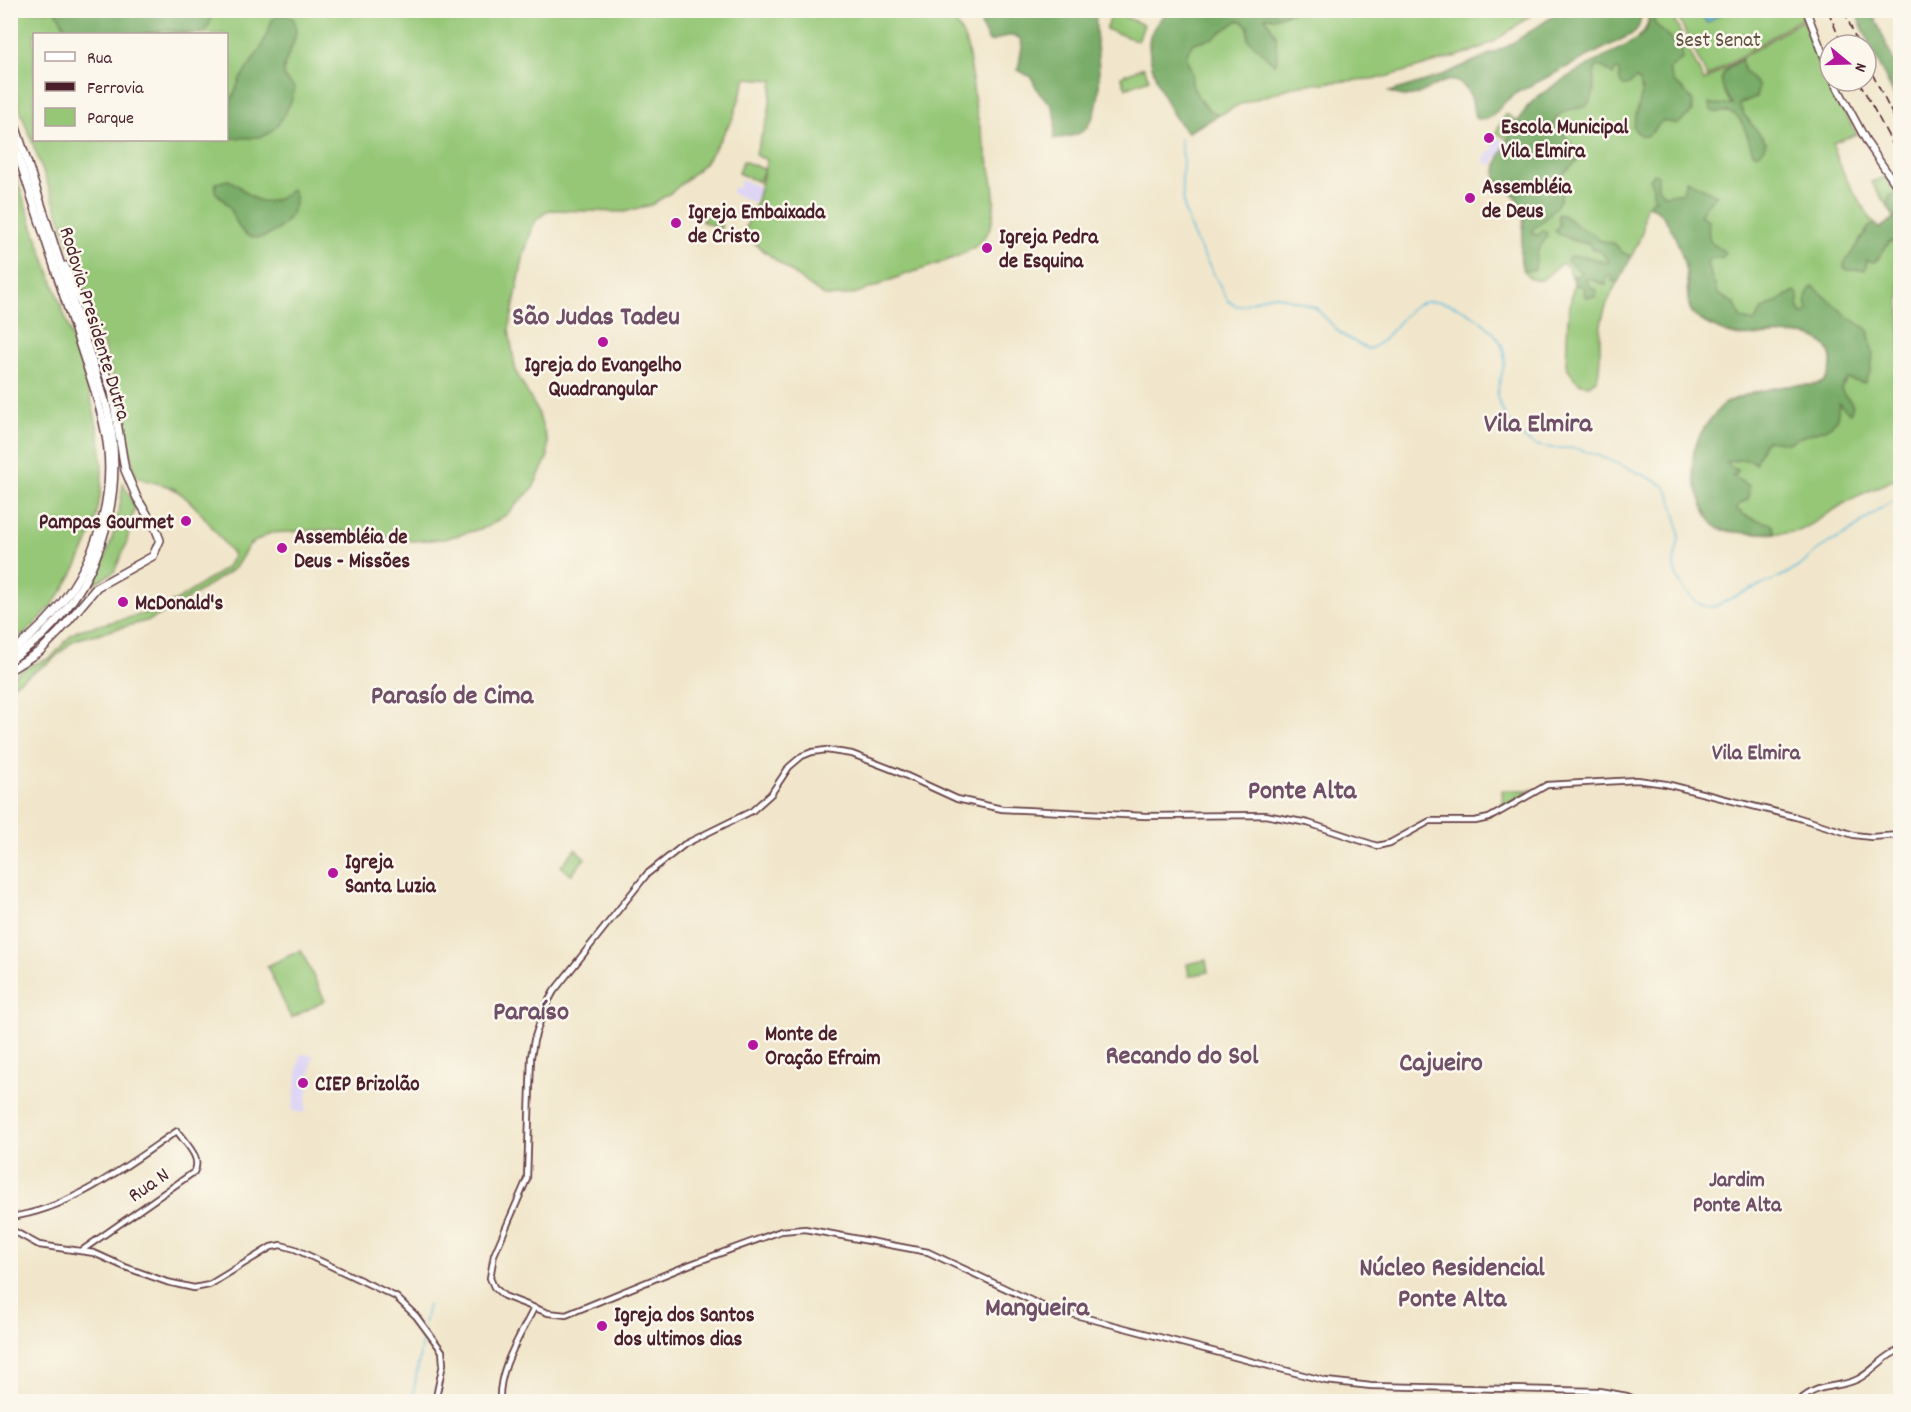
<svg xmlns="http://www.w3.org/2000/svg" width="1911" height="1412" font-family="Dekko,sans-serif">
<rect width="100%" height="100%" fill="#fbf7ec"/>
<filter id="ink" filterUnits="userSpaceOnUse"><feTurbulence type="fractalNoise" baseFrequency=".0167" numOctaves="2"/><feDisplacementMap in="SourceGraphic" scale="12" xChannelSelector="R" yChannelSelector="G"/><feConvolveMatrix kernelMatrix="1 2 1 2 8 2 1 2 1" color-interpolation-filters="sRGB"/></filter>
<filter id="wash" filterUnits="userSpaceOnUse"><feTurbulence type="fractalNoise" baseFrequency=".008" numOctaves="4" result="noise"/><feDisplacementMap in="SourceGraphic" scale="24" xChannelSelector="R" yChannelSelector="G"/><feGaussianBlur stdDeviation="1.35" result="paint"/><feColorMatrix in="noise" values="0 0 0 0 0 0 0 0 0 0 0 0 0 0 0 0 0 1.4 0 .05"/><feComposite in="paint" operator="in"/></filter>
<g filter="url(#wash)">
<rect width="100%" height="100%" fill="#f1e6cb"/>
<g fill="#ded5f5">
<polygon points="1496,137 1506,142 1499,158 1497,157 1492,166 1483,161 1488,151 1490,152 1492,148 1496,149 1491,145"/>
<polygon points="741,180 760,187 754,203 731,193 733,187 738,189"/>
<polygon points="300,1054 313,1055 305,1113 292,1111"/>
</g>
<g fill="#95c777" stroke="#707351" stroke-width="1.5" fill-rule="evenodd">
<path d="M944 10C974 37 969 67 975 103 980 139 1004 193 990 228 986 238 977 246 968 251 948 262 925 268 904 275 879 284 852 300 825 296 819 294 751 242 746 235V227L756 204 767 160 755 155 768 117 773 80 746 78 733 118 719 141 705 163 672 192 651 205 624 212 549 210 537 219 533 226 524 254 509 330 516 372 537 410 548 443V456L533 488 506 515 487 527 444 539 413 541 341 531 319 530 270 533 249 545 235 568 180 604 150 620 74 640 50 662 11 686V678L26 667 51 658 72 634 79 630 140 615 176 601 227 567 233 556 231 552C214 531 197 503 174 489 162 482 143 483 135 474L110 366 69 242 11 85V11ZM34 34H226V140H34Z"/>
<path d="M1169 10 1537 11 1495 41 1471 52 1382 78 1299 85 1238 105 1188 132C1169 116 1145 62 1150 37 1153 26 1161 18 1169 10Z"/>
<path d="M1647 11H1670L1704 81 1803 20 1828 84 1857 134 1833 143C1840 175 1860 202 1878 229L1895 218 1871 182 1886 177 1900 199V475C1886 486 1868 490 1852 499 1835 508 1819 521 1801 530 1789 535 1727 535 1716 526 1707 519 1703 506 1699 495 1690 472 1690 451 1703 430 1709 421 1715 412 1723 405 1738 395 1771 388 1788 386 1798 385 1811 387 1820 383 1827 381 1831 373 1831 365 1834 320 1767 338 1741 336 1729 335 1717 329 1707 324 1700 320 1693 316 1690 309 1686 298 1688 284 1686 273 1683 252 1669 210 1647 205 1642 214 1645 223 1642 232 1632 263 1609 288 1602 320 1597 340 1603 361 1597 379L1589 385 1581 384 1573 377 1566 365 1568 317 1574 282 1568 267 1562 263 1542 280C1508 285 1529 225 1522 207 1517 194 1505 189 1496 180L1497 163 1516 127 1508 140 1496 132 1506 114 1519 122 1527 107 1540 95 1636 40C1646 30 1650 24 1647 11Z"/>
<polygon points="1675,11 1802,11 1804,17 1707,77"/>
<polygon points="1113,12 1144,25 1138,41 1106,29"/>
<polygon points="1144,67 1149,79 1126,88 1121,76"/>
<path d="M10 156C29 223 57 287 77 354 90 393 102 432 102 474 101 509 90 543 73 573 58 601 36 626 11 644Z"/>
<polygon points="743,161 764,169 759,182 738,173"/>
<polygon points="721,204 721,229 701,221"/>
<path d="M123 483 135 506 126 545 114 572 92 585C111 553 119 519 123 483Z"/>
<polygon points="1502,790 1532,790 1503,808"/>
<polygon points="575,849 585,858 571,875 561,866"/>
<polygon points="301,950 325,1001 291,1018 267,966"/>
<polygon points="1206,960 1208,972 1189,976 1187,964"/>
</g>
<g fill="#78ac68" stroke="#61664a" stroke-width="1.5">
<path d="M56 11H212C211 22 209 31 197 34L167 30 139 34H69Z"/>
<path d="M979 11H1096C1093 45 1111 102 1085 129 1077 137 1064 137 1054 139L1056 118 1051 104 1039 93 1031 77 1018 70 1022 47 1021 39C1005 31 1001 41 989 42L982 28Z"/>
<path d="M1169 11V10L1296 11 1274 18 1265 17 1276 35 1277 60 1275 65 1248 39V27L1242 21H1237L1213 38 1193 43 1187 53V59L1192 73V84L1197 95 1208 109 1218 115 1188 132C1169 116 1145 63 1150 37 1153 26 1161 18 1169 11Z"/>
<path d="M1561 11H1640C1642 20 1640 28 1632 34L1518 92C1513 96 1507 99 1503 104 1494 114 1490 123 1475 118 1473 111 1473 101 1470 95 1453 65 1434 90 1413 96 1406 98 1396 94 1389 92L1438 77 1508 46Z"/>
<path d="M1647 11H1651L1655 24 1682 49V59L1669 70 1673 82 1684 90 1693 102 1692 112 1678 124 1662 121C1653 130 1646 147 1633 127L1642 93 1640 81 1636 79 1627 86H1623L1620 81 1619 71 1615 70 1613 75 1604 68 1597 66C1590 76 1598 94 1589 103 1579 114 1566 101 1553 124L1560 128 1580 158 1560 177C1560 182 1562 187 1562 192 1562 205 1541 223 1532 230V233L1537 236 1543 230 1546 232 1547 236 1537 252 1535 270 1524 271C1513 250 1532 224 1519 202 1514 192 1504 188 1496 180 1492 162 1520 116 1532 102 1554 83 1583 68 1608 55 1620 48 1635 43 1644 33 1650 26 1649 19 1647 11Z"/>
<polygon points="1855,11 1872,11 1900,76 1900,108 1879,65"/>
<path d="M281 13 293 18C304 38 280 60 284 76 286 80 291 84 294 87 294 97 289 106 284 115 269 143 255 137 227 138V106L233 97 240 79 261 48 273 18Z"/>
<path d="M1742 59C1741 73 1752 77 1759 87L1756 97 1739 104 1745 116 1766 142 1763 150 1757 154 1753 152C1748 141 1744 114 1728 112 1723 112 1719 113 1714 112L1711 110 1709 104 1732 105C1717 80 1716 74 1742 59Z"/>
<path d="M1654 174 1658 176V188L1665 195 1683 192 1686 180 1717 195 1707 204 1700 215 1708 220C1710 228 1706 237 1713 244 1718 248 1722 248 1725 253L1723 257 1710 259 1707 262 1708 267 1718 294 1735 304 1741 319 1754 322 1762 310 1795 291 1798 294V306L1802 314H1805L1808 310C1805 302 1806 291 1813 286L1847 316 1868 330 1873 354 1871 370 1865 383 1847 379 1841 389C1843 396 1850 399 1853 406L1850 413 1839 404 1837 420 1827 428 1798 438 1788 443 1768 440 1764 443 1755 464C1749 456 1735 461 1726 462L1731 467 1738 470 1737 474 1732 476 1749 486 1748 499 1738 505 1737 510 1748 517 1772 524 1775 533C1761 533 1733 534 1720 529 1710 525 1706 512 1702 503 1689 471 1688 449 1709 421 1714 415 1719 408 1725 404 1742 394 1768 389 1787 386 1799 384 1812 387 1824 382 1830 375 1833 366 1831 357 1822 321 1766 339 1740 336 1728 335 1716 328 1706 323 1700 320 1695 317 1692 312 1686 301 1689 287 1687 275 1683 255 1670 213 1649 205L1651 201 1656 199 1653 196V186L1649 179Z"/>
<path d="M228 180C245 186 251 207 275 200 282 198 286 192 292 190 307 208 267 252 244 233 236 227 235 216 230 208 226 201 219 197 215 191L216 183Z"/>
<polygon points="1897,193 1900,199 1900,253 1896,242 1890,241 1876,261 1873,262 1867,260 1865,270 1847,270 1844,267 1844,264 1869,227 1875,224 1879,229 1895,218 1887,205 1890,196"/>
<path d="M1558 214 1563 215 1583 230 1592 233 1599 240 1615 244 1623 253 1631 256 1627 266 1618 282 1612 281V275L1608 276 1605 282 1607 284 1606 285 1591 279 1586 280 1590 287 1597 290 1595 297H1586L1584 294 1585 289 1579 285 1574 286 1573 275 1576 277 1582 272 1567 261V259L1571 256 1588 257 1607 263 1609 261 1600 251 1591 248 1589 243C1570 243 1573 238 1558 234L1555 230 1559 225Z"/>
</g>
<polygon fill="#5dbadb" stroke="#546c83" stroke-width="1.5" points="1710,10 1723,11 1723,12 1707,23 1702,16"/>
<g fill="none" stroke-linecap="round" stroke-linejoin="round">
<g stroke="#5dbadb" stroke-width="1.5">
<path d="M1180 139 1183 157 1182 186 1185 212 1193 235 1228 301 1236 306 1243 305 1265 297 1274 295 1300 302 1316 308 1342 335 1368 349C1384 346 1400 316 1415 306 1442 289 1498 324 1504 352 1507 369 1497 381 1497 397 1504 418 1521 444 1544 447 1555 449 1566 447 1576 449 1590 451 1653 478 1664 486 1671 493 1680 527 1679 537 1679 546 1674 555 1674 564 1674 579 1693 606 1709 607 1720 607 1725 600 1734 597 1756 587 1779 579 1800 566 1806 562 1810 556 1816 551 1826 544 1838 539 1848 533 1866 521 1879 505 1900 499"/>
<polyline points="424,1323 428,1305"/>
<polyline points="412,1402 424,1329"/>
</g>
</g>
</g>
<g filter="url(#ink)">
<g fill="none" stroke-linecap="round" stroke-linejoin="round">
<defs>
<g id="minor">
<path d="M10 1217C72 1209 127 1165 177 1131 185 1143 203 1158 194 1172L81 1251"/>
<polyline points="10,1229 39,1245 94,1253 125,1267 167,1282 194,1288 209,1285 271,1247 281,1245 295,1249 396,1297 416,1316 442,1351 443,1364 435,1402"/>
<path d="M500 1402C498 1368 520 1337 534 1308"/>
<polyline points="1641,1402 1627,1396 1599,1391 1371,1386 1326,1381 1045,1307 928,1252 805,1229 781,1231 691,1264 566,1315 548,1313 504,1296 494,1287 490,1278 494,1255 527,1179 531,1057 534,1040 544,1009 554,991 647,874 685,844 752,811 771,794 789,767 802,756 812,752 826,750 852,754 896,771 957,799 1002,809 1145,816 1265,815 1308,823 1377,846 1390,843 1430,821 1475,821 1489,818 1547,785 1637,780 1666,784 1796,817 1854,835 1871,837 1900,835"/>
<path d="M1798 1402C1820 1381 1836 1390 1858 1379 1874 1371 1884 1355 1900 1350"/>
</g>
<g id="major">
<polyline points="1806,10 1830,72"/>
<polyline points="1834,81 1868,144 1900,191"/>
</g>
<g id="highway">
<path d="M10 109 106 404C127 487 105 575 43 635 33 644 21 652 10 660"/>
<path d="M10 131 94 388C100 408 106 429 108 450 115 529 74 608 10 652"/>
<polyline points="10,670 40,651 59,632 97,587 153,556 160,540 155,527 137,498 125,470 112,392 82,306 65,266"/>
</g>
</defs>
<use href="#minor" stroke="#633d43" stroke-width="8"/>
<use href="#major" stroke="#633d43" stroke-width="9"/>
<use href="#highway" stroke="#633d43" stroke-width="10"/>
<use href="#minor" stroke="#fff" stroke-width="4.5"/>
<use href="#major" stroke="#fff" stroke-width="6"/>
<use href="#highway" stroke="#fff" stroke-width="7"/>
<g stroke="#4a1f2b" stroke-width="1.5" stroke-dasharray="9 4.5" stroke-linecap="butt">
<polyline points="1828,10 1842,45"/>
<polyline points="1844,10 1858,45"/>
<polyline points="1866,61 1900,130"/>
<polyline points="1859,81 1900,158"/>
</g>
</g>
</g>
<g fill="#b5179e" stroke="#fbf7ec" stroke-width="2">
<circle cx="1489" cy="138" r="6"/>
<circle cx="1470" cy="198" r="6"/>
<circle cx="676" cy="223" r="6"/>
<circle cx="987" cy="248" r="6"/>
<circle cx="603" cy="342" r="6"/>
<circle cx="186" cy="521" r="6"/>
<circle cx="282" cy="548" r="6"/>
<circle cx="123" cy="602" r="6"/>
<circle cx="333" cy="873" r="6"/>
<circle cx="753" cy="1045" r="6"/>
<circle cx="303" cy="1083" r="6"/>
<circle cx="602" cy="1326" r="6"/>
</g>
<g text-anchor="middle" stroke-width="5" stroke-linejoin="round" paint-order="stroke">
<g font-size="21" fill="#605142" stroke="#fbf7ec">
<text x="1718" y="46">Sest Senat</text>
</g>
<g font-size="21" font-weight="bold" fill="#4a1f2b" stroke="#fbf7ec" text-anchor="start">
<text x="1501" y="133">Escola Municipal<tspan x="1501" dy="24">Vila Elmira</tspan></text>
<text x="1482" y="193">Assembléia<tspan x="1482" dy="24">de Deus</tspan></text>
<text x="688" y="218">Igreja Embaixada<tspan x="688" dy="24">de Cristo</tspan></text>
<text x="999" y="243">Igreja Pedra<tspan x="999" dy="24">de Esquina</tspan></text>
<text x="603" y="371" text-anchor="middle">Igreja do Evangelho<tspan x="603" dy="24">Quadrangular</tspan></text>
<text x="174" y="528" text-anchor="end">Pampas Gourmet</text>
<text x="294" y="543">Assembléia de<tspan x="294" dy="24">Deus - Missões</tspan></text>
<text x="135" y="609">McDonald's</text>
<text x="345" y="868">Igreja<tspan x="345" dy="24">Santa Luzia</tspan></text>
<text x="765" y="1040">Monte de<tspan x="765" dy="24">Oração Efraim</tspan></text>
<text x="315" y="1090">CIEP Brizolão</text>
<text x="614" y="1321">Igreja dos Santos<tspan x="614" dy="24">dos ultimos dias</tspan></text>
</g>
<g font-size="21" fill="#4a1f2b" stroke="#fbf7ec">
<text transform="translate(96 323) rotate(73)" y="7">Rodovia Presidente Dutra</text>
<text transform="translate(148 1184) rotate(-35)" y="7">Rua N</text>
</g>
<g font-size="22" font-weight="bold" fill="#704f68" stroke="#fbf7ec">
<text x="1756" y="759">Vila Elmira</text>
<text x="1737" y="1186">Jardim<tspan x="1737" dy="25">Ponte Alta</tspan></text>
</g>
<g font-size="27" font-weight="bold" fill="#704f68" stroke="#fbf7ec">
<text x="596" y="324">São Judas Tadeu</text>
<text x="1538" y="431">Vila Elmira</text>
<text x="452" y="703">Parasío de Cima</text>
<text x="1302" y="798">Ponte Alta</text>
<text x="531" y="1019">Paraíso</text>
<text x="1182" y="1063">Recando do Sol</text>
<text x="1441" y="1070">Cajueiro</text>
<text x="1452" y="1275">Núcleo Residencial<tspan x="1452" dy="31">Ponte Alta</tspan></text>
<text x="1037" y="1315">Mangueira</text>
</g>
</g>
<rect width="1911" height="1412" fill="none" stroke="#fbf7ec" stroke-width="36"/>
<rect x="33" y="33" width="195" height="108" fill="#fbf7ec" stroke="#b4a19f" stroke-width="1.5"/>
<rect x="45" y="52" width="30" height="9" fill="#ffffff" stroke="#b4a19f" stroke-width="1.5"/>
<text x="87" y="63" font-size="18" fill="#4a1f2b">Rua</text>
<rect x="45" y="82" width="30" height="9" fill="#4a1f2b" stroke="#b4a19f" stroke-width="1.5"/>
<text x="87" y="93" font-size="18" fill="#4a1f2b">Ferrovia</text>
<rect x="45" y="108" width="30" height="18" fill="#95c777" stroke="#b4a19f" stroke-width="1.5"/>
<text x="87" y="123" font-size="18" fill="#4a1f2b">Parque</text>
<g transform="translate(1848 63) rotate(109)"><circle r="28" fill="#fbf7ec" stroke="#b4a19f" stroke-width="1.5"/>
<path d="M0-4.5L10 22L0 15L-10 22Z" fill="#b5179e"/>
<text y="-9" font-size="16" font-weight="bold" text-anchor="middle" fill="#4a1f2b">N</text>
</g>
</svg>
